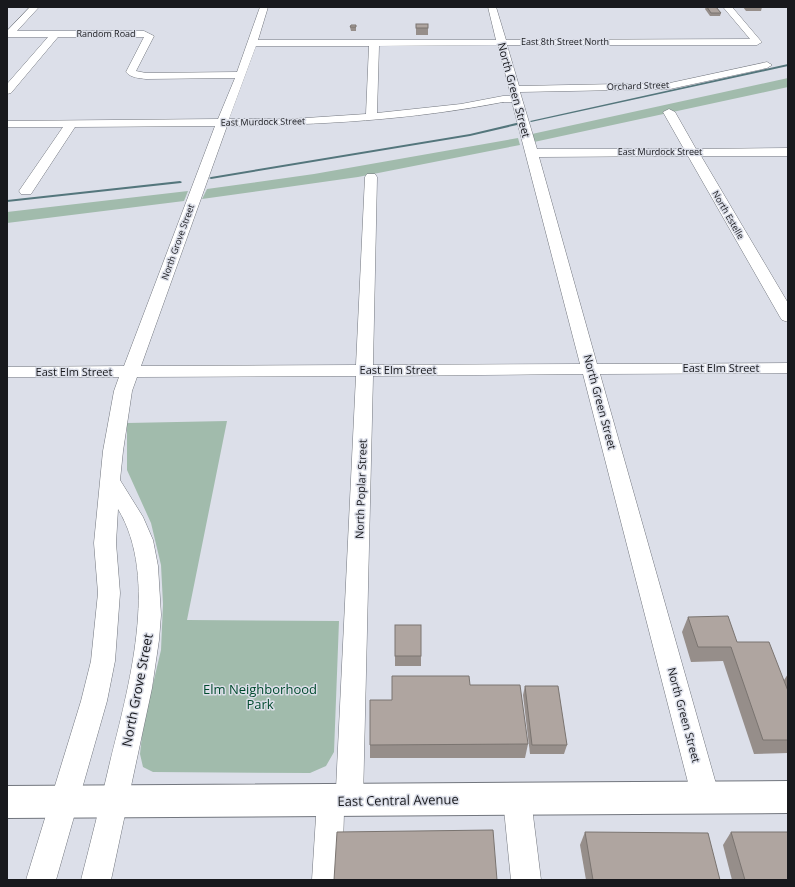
<svg xmlns="http://www.w3.org/2000/svg" width="795" height="887" font-family="'Open Sans',sans-serif">
<rect width="100%" height="100%" fill="#dcdfe9"/>
<g fill="#a1bbac">
<polygon points="788,78 788,87 534,142 532,134"/>
<polygon points="518,138 520,145 358,177 202,199 207,189 314,174"/>
<polygon points="188,191 184,201 7,223 7,212"/>
<polygon points="227,421 187,620 339,621 334,752 326,766 310,773 153,772 143,767 140,754 143,726 161,650 163,604 161,565 151,523 127,470 127,423"/>
</g>
<g fill="none" stroke-linecap="round" stroke-linejoin="round">
<g fill="#54767c" fill-rule="evenodd">
<polygon points="788,64 788,66 531,122 530,121"/>
<polygon points="516,123 517,123 517,125 470,136 211,179 209,178 211,177 470,134"/>
<polygon points="180,181 182,182 181,183 7,202 7,200"/>
</g>
<defs>
<g id="minor">
<path d="M30 7H39L17 31H144L154 36 136 71 146 73 237 72 260 7H268L258 40H496L488 7H496L506 40 750 39 723 7H732L760 40 762 42 757 45H507L519 86 670 83 767 62 772 65 767 68 670 89 520 92 537 149H684L663 112 669 109 675 112 696 149 788 148V156H701L788 303V322L782 320 780 317 688 156 539 157 597 364 788 363V373L600 374 720 798 716 808 706 812 696 808 692 798 583 374 373 376 363 800 359 810 349 814 344 812 342 880H312L317 801 321 791 331 787 336 789 356 376 137 377 132 391 123 451 120 480 143 517 153 540 158 566 161 615 159 640 152 688 111 880H81C91 841 101 801 110 762 128 689 160 578 118 509L116 543 120 593 115 661 107 701 56 880H26L81 701 91 661 98 593 94 543 103 451 114 391 119 377H7V367L124 366 215 126 75 127 31 194H21L19 191 63 127H7V121L218 119 235 78 146 79C139 78 131 78 126 72L144 37H58L11 93 7 94V84L48 37H7V31ZM498 45 511 96H503L461 104 377 113 379 46ZM256 46H369L366 114 291 119H229ZM503 102H512L580 364 373 365 377 177 375 174H367L365 177 356 365 141 366 227 126C319 125 412 120 503 102Z"/>
<polygon points="517,785 527,789 531,799 541,880 511,880 503,799 507,789"/>
</g>
<polygon id="major" points="788,781 788,813 7,818 7,786"/>
</defs>
<use href="#minor" stroke="#72767e" stroke-width="1"/>
<use href="#major" stroke="#72767e" stroke-width="2"/>
<use href="#minor" fill="#fff" fill-rule="evenodd"/>
<use href="#major" fill="#fff" fill-rule="evenodd"/>
</g>
<g fill="#968e8a">
<polygon points="706,7 716,7 721,13 720,16 710,16 705,9"/>
<polygon points="743,7 762,7 761,11 746,11"/>
<polygon points="416,24 428,28 428,35 416,35"/>
<polygon points="356,25 356,31 351,31 350,27"/>
<polygon points="688,617 737,642 784,680 788,674 788,753 754,754 723,661 691,662 682,632"/>
<polygon points="395,625 421,656 421,666 395,666"/>
<polygon points="470,685 528,744 525,758 370,758 370,745 392,700"/>
<polygon points="525,686 567,745 564,754 530,754 523,695"/>
<polygon points="585,832 720,880 586,880 580,845"/>
<polygon points="731,832 788,880 732,880 723,845"/>
</g>
<g fill="#afa5a0" stroke="#7a7470">
<polygon points="707,7 716,7 721,13 711,13"/>
<rect x="416" y="24" width="12" height="4"/>
<polygon points="351,25 356,25 356,27 350,27"/>
<polygon points="728,616 737,642 769,642 788,691 788,740 763,740 731,647 698,647 688,617"/>
<rect x="395" y="625" width="26" height="31"/>
<polygon points="392,676 469,676 470,685 520,685 528,744 370,745 370,700 392,700"/>
<polygon points="525,686 558,686 567,745 532,745"/>
<polygon points="493,830 497,880 334,880 337,832"/>
<polygon points="585,832 708,833 720,880 593,880"/>
<polygon points="731,832 788,832 788,880 745,880"/>
</g>
<g text-anchor="middle" stroke-width="3" stroke-linejoin="round" paint-order="stroke">
<g font-size="9" fill="#18191d" stroke="#dcdfe9">
<text x="106" y="37">Random Road</text>
<text x="565" y="45">East 8th Street North</text>
<text transform="translate(638 86) rotate(-2)" y="3">Orchard Street</text>
<text transform="translate(263 122) rotate(-1)" y="3">East Murdock Street</text>
<text x="660" y="155">East Murdock Street</text>
<text transform="translate(728 215) rotate(60)" y="3">North Estelle</text>
<text transform="translate(178 242) rotate(-70)" y="3">North Grove Street</text>
</g>
<g font-size="11" fill="#18191d" stroke="#dcdfe9">
<text transform="translate(514 90) rotate(75)" y="4">North Green Street</text>
<text x="721" y="372">East Elm Street</text>
<text x="398" y="374">East Elm Street</text>
<text x="74" y="376">East Elm Street</text>
<text transform="translate(600 402) rotate(75)" y="4">North Green Street</text>
<text transform="translate(361 489) rotate(-88)" y="4">North Poplar Street</text>
<text transform="translate(684 715) rotate(75)" y="4">North Green Street</text>
</g>
<g font-size="13" fill="#004a2e" stroke="#dcdfe9">
<text x="260" y="694">Elm Neighborhood<tspan x="260" dy="15">Park</tspan></text>
</g>
<g font-size="13" fill="#18191d" stroke="#dcdfe9">
<text transform="translate(137 690) rotate(-79)" y="5">North Grove Street</text>
<text transform="translate(398 800) rotate(-1)" y="5">East Central Avenue</text>
</g>
</g>
<rect width="795" height="887" fill="none" stroke="#18191d" stroke-width="16"/>
</svg>
